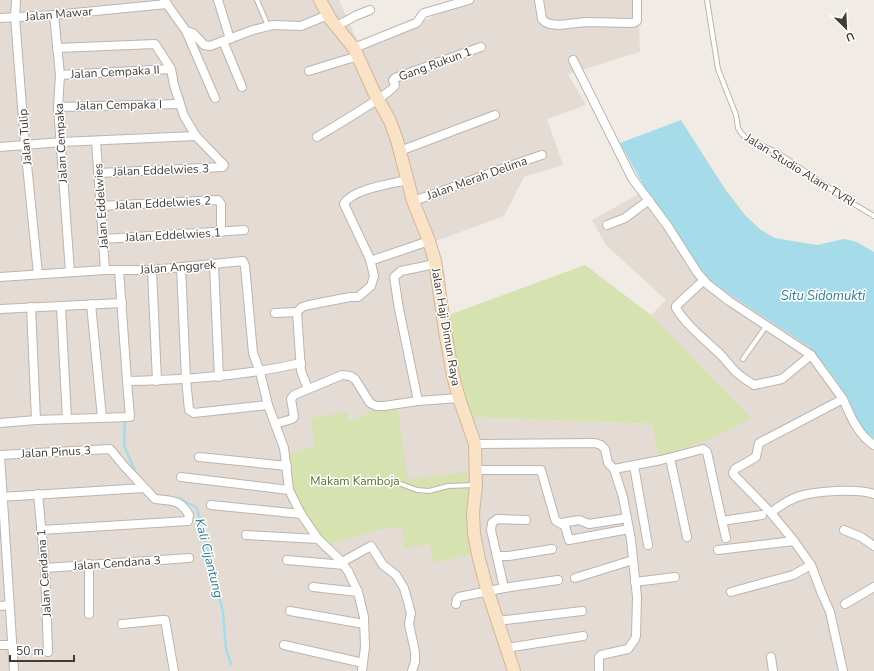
<svg xmlns="http://www.w3.org/2000/svg" width="874" height="671" font-family="'Nunito Sans',sans-serif">
<rect width="100%" height="100%" fill="#f1ebe5"/>
<polygon fill="#e4dbd4" points="0,0 339,0 361,49 470,0 638,0 640,52 568,74 586,105 547,119 563,165 524,177 504,216 436,241 444,272 449,315 467,417 652,424 660,456 752,418 651,315 666,300 606,245 592,220 646,190 692,258 808,346 820,358 871,436 874,438 874,671 0,671"/>
<g fill="#d7e2b1">
<polygon points="585,265 651,315 752,418 711,439 659,456 652,424 467,417 449,315"/>
<polygon points="397,404 408,479 468,472 468,518 472,554 435,563 429,544 404,548 403,527 378,530 330,544 318,535 291,488 288,453 315,447 311,418 347,412 348,420 356,419 382,407"/>
</g>
<path fill="#a6dce9" d="M681 120 725 189 745 215 761 230 775 238 817 245 844 239 857 242 874 252V438C858 429 852 406 843 391 833 375 821 360 808 346L717 286 704 275 692 258 646 190 620 143Z"/>
<g fill="none" stroke-linecap="round" stroke-linejoin="round">
<g stroke="#a6dce9" stroke-width="2.5">
<polyline points="125,420 124,445 137,476"/>
<polyline points="175,498 181,499 197,508 223,612 226,649 231,664"/>
</g>
<defs>
<g id="lane">
<polyline points="257,0 268,26"/>
<polyline points="707,0 718,69 736,115 738,128 741,133 746,138 778,153 844,198 874,216"/>
<polyline points="743,359 767,325"/>
<polyline points="401,484 417,490 429,491 448,486 475,485"/>
</g>
<g id="street">
<polyline points="16,0 15,17 25,145 38,274"/>
<polyline points="164,0 186,31 193,33 204,45 210,46 253,30 273,25 301,26 328,15"/>
<polyline points="218,0 230,39"/>
<polyline points="539,0 542,19 545,22 550,24 559,25 586,22 633,23 637,21 637,0"/>
<polyline points="54,15 60,75 58,107 70,272"/>
<polyline points="0,18 54,15 167,4"/>
<polyline points="337,26 355,16 370,10"/>
<polyline points="186,31 215,98"/>
<polyline points="223,41 242,87"/>
<polyline points="57,48 155,44 171,69 174,85 184,116 196,136 224,165 223,167 99,173"/>
<path d="M354 48 416 23C420 20 420 16 424 13L469 0"/>
<polyline points="573,60 632,178 667,225 697,272 706,283 729,301 811,355 843,399 759,443 756,457 735,469 733,473 734,475 771,513 794,541 811,565 822,594 830,612 843,671"/>
<polyline points="309,71 358,56"/>
<polyline points="60,75 171,69"/>
<polyline points="58,107 180,104"/>
<path d="M317 137C330 129 392 93 395 85L393 80 395 78 481 47"/>
<polyline points="96,141 105,270"/>
<polyline points="0,147 61,142 196,136"/>
<polyline points="400,151 495,115"/>
<path d="M413 201C457 187 498 169 542 155"/>
<polyline points="100,206 218,200 221,204 221,232"/>
<polyline points="607,225 625,218 649,200"/>
<polyline points="103,239 244,230"/>
<polyline points="370,259 373,260 429,241"/>
<polyline points="214,265 219,377"/>
<polyline points="181,267 186,379 189,410 194,413 268,405"/>
<polyline points="119,270 127,381"/>
<polyline points="152,270 157,381"/>
<polyline points="0,277 105,270 152,270 243,261 245,266 253,353 260,372 268,405 284,448 289,490 301,514 318,539 338,558 348,571 358,592 364,617 365,647 362,671"/>
<path d="M704 280 676 306V308C687 326 704 339 719 353 725 359 730 366 736 372 741 377 748 381 754 385L782 379 811 355"/>
<polyline points="91,304 102,418"/>
<polyline points="61,306 67,419"/>
<polyline points="31,307 36,420"/>
<polyline points="0,309 122,303"/>
<polyline points="297,312 301,371 308,389"/>
<path d="M275 313 297 312 302 307 309 305 350 297H358L371 286 374 276 370 259 344 204C352 189 391 184 407 180"/>
<path d="M843 399C850 415 858 435 874 445"/>
<polyline points="418,401 399,309 394,277 401,271 435,264"/>
<path d="M0 423 36 420 130 417 127 381C186 380 244 376 301 363"/>
<polyline points="275,424 292,419 294,417 291,399 294,395 342,375 350,376 355,379 370,403 376,406 384,406 418,401 459,398"/>
<polyline points="475,444 595,443 601,445 605,449 608,463 614,469 623,497 631,540 637,597 636,636 635,639 628,649 601,655 599,657 599,671"/>
<polyline points="199,457 287,466"/>
<polyline points="670,458 687,537"/>
<polyline points="634,466 648,545"/>
<polyline points="614,469 661,460 703,449 707,452 722,521 762,515"/>
<polyline points="476,470 541,470 555,519 556,521 565,526 569,540 629,529"/>
<polyline points="181,477 289,490"/>
<polyline points="38,494 45,568 48,652"/>
<polyline points="0,497 144,488"/>
<polyline points="211,505 301,514"/>
<path d="M771 513C779 506 787 501 797 497 813 491 858 488 874 494"/>
<polyline points="526,520 497,519 492,523 491,530 504,588 558,580"/>
<polyline points="722,521 726,538"/>
<polyline points="561,523 579,520 589,524 627,518"/>
<polyline points="844,530 861,537 874,546"/>
<polyline points="246,535 318,539"/>
<polyline points="718,550 794,541"/>
<polyline points="497,556 509,556 552,549"/>
<polyline points="287,560 344,565"/>
<polyline points="342,562 371,546 383,565 396,575 404,588 411,613 409,624 415,652 415,662 412,671"/>
<polyline points="89,564 89,614"/>
<polyline points="45,568 189,558"/>
<polyline points="575,578 633,560"/>
<polyline points="635,582 675,577"/>
<polyline points="313,587 358,592"/>
<polyline points="731,592 793,575 811,565"/>
<polyline points="456,604 457,599 459,597 504,588"/>
<polyline points="845,604 874,587"/>
<polyline points="0,606 9,605"/>
<polyline points="290,611 364,624"/>
<polyline points="498,621 582,611"/>
<polyline points="122,624 162,620 165,620 174,671"/>
<polyline points="0,645 12,645"/>
<polyline points="284,645 363,663"/>
<polyline points="506,648 583,636"/>
<polyline points="771,657 773,671"/>
<path d="M14 671 0 455 110 449 124 466 155 499C171 501 180 499 189 515L188 521 41 530"/>
</g>
<polyline id="secondary" points="320,0 331,20 354,48 374,92 390,121 397,140 413,201 429,241 435,261 445,331 453,376 459,398 475,444 476,485 473,513 474,534 479,559 487,589 514,671"/>
</defs>
<use href="#lane" stroke="#beb4ac" stroke-width="6"/>
<use href="#street" stroke="#beb4ac" stroke-width="10"/>
<use href="#secondary" stroke="#d0b69b" stroke-width="14"/>
<use href="#lane" stroke="#fff" stroke-width="4"/>
<use href="#street" stroke="#fff" stroke-width="8"/>
<use href="#secondary" stroke="#fae2c6" stroke-width="12"/>
</g>
<g text-anchor="middle" stroke-width="3" stroke-linejoin="round" paint-order="stroke">
<g font-size="12" fill="#433b35" stroke="#fff">
<text transform="translate(59 14) rotate(-5)" y="4">Jalan Mawar</text>
<text transform="translate(435 64) rotate(-20)" y="4">Gang Rukun 1</text>
<text transform="translate(115 72) rotate(-3)" y="4">Jalan Cempaka II</text>
<text transform="translate(119 105) rotate(-1)" y="4">Jalan Cempaka I</text>
<text transform="translate(25 137) rotate(-95)" y="4">Jalan Tulip</text>
<text transform="translate(61 143) rotate(-93)" y="4">Jalan Cempaka</text>
<text transform="translate(161 170) rotate(-2)" y="4">Jalan Eddelwies 3</text>
<text transform="translate(800 170) rotate(32)" y="4">Jalan Studio Alam TVRI</text>
<text transform="translate(477 178) rotate(-20)" y="4">Jalan Merah Delima</text>
<text transform="translate(163 203) rotate(-3)" y="4">Jalan Eddelwies 2</text>
<text transform="translate(101 206) rotate(-94)" y="4">Jalan Eddelwies</text>
<text transform="translate(173 235) rotate(-3)" y="4">Jalan Eddelwies 1</text>
<text transform="translate(178 267) rotate(-4)" y="4">Jalan Anggrek</text>
<text transform="translate(446 327) rotate(80)" y="4">Jalan Haji Dimun Raya</text>
<text transform="translate(56 452) rotate(-3)" y="4">Jalan Pinus 3</text>
<text transform="translate(117 563) rotate(-4)" y="4">Jalan Cendana 3</text>
<text transform="translate(44 573) rotate(-94)" y="4">Jalan Cendana 1</text>
</g>
<g font-size="12" fill="#556f2e" stroke="#fff">
<text x="355" y="485">Makam Kamboja</text>
</g>
<g font-size="13" font-style="italic" fill="#327c8f" stroke="#fff">
<text x="823" y="300">Situ Sidomukti</text>
<text transform="translate(210 558) rotate(76)" y="5">Kali Cijantung</text>
</g>
</g>
<g transform="translate(846 28) rotate(156)" stroke="#ffffff" stroke-width="3" paint-order="stroke">
<path d="M0-3L7 15L0 10L-7 15Z" fill="#433b35"/>
<text y="-6" font-size="11" font-weight="bold" text-anchor="middle" fill="#433b35">U</text>
</g>
<path d="M10 655v6h64v-6" fill="none" stroke="#433b35" stroke-width="2"/>
<text x="16" y="655" font-size="12" fill="#433b35" stroke="#ffffff" stroke-width="3" paint-order="stroke">50 m</text>
</svg>
